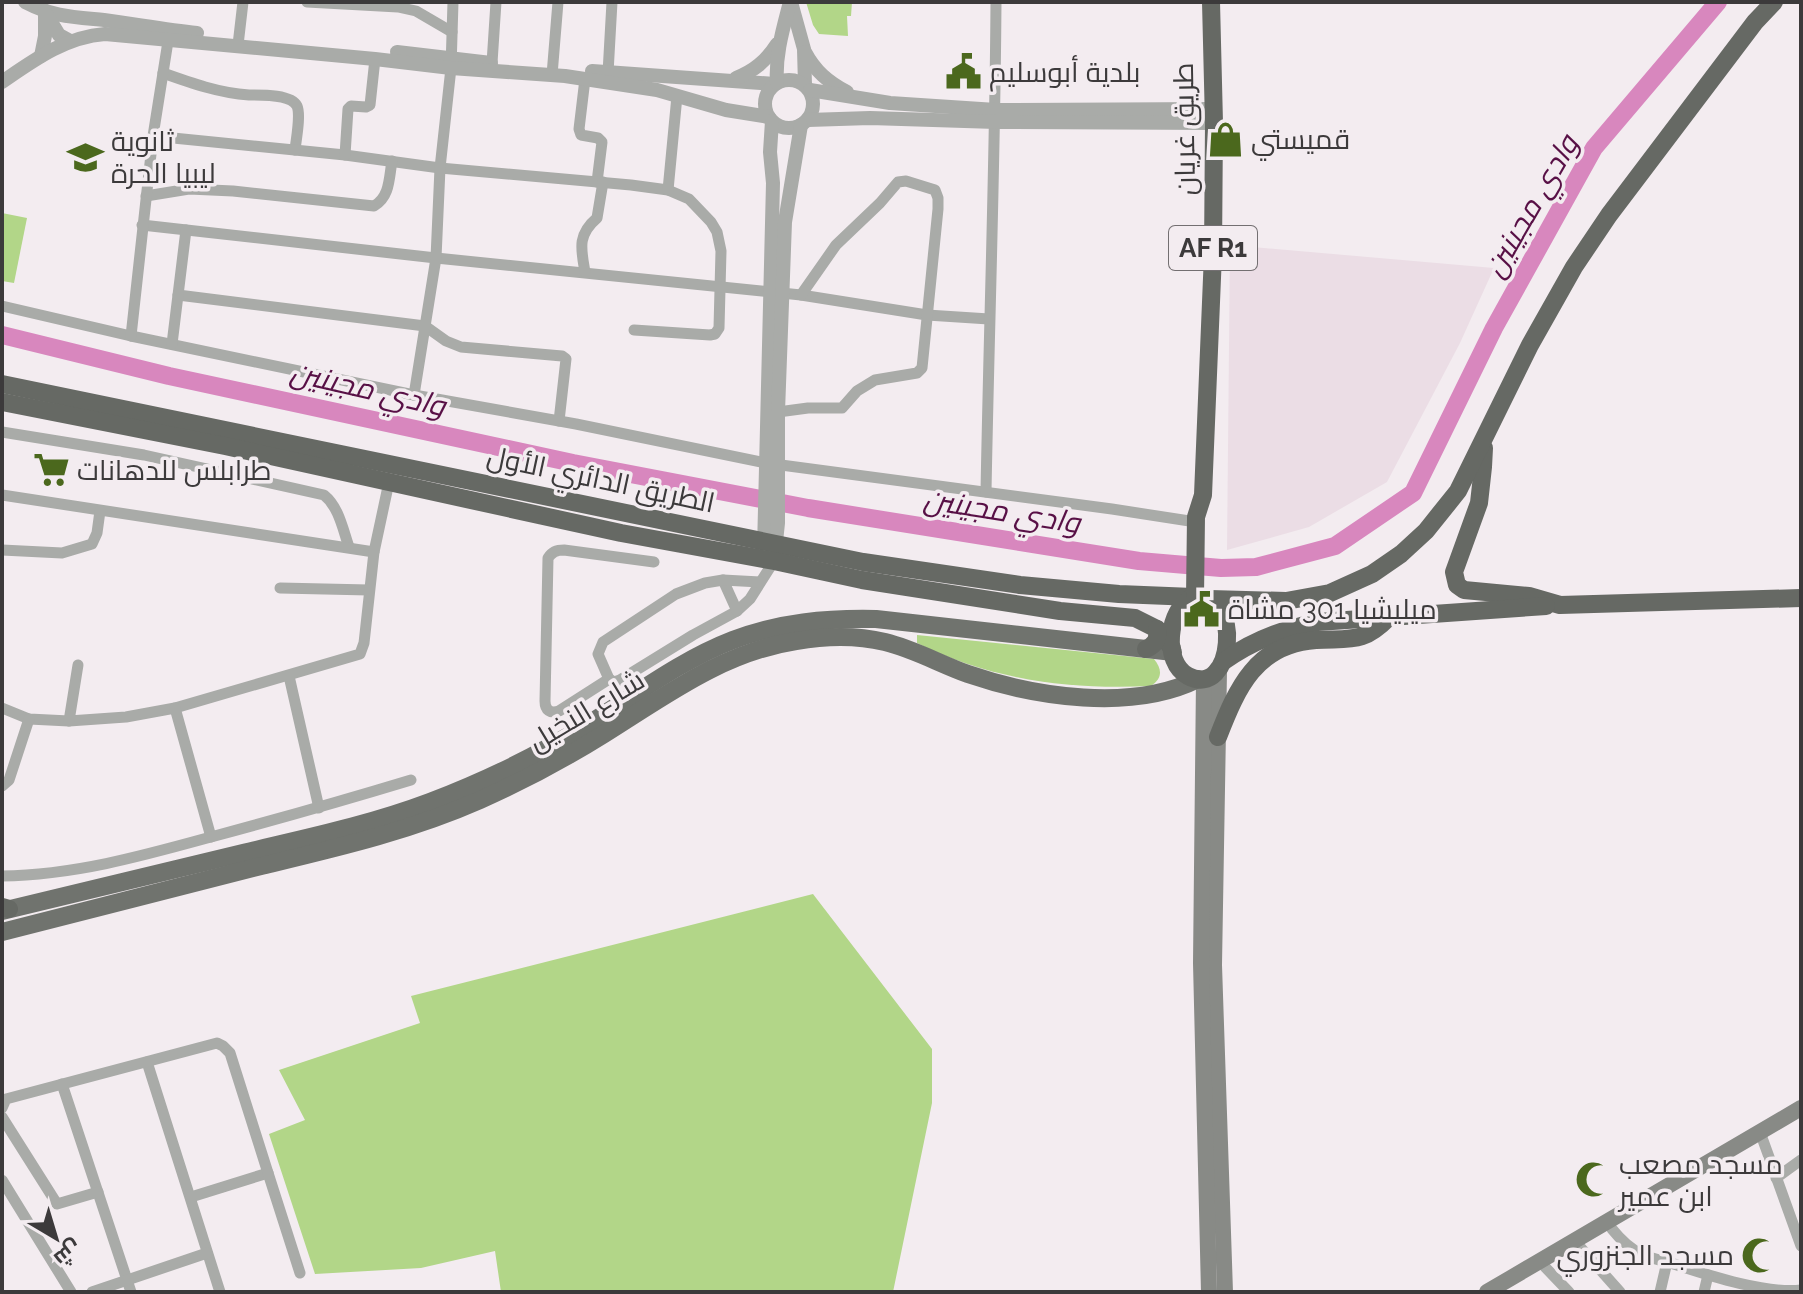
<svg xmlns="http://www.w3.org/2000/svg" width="1803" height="1294" font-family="Raleway,Cairo,sans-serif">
<rect width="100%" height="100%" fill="#f3ecf0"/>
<polygon fill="#ebdde5" points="1230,245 1494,268 1460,343 1387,482 1309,527 1227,550"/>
<g fill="#b2d688">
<polygon points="806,2 852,2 851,16 847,16 848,36 819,34 813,25"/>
<polygon points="2,213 27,218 14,283 2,281"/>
<path d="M917 635 1154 659C1162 669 1163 678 1151 686 1070 690 991 680 917 643Z"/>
<polygon points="813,894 932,1049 932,1103 893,1292 501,1292 495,1251 421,1268 315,1274 269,1134 305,1120 279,1070 420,1023 411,996"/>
</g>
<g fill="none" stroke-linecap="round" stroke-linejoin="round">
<polyline stroke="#d887be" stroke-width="18" points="2,335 169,376 573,463 808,508 1139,561 1221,568 1256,567 1335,546 1413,493 1494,328 1594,148 1718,2"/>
<g stroke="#a9aba8" stroke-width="11">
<polyline points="307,2 398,7 416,11 452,32"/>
<polyline points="238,45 243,2"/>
<polyline points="492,63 496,2"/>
<path d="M163 73C191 83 219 93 249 95 260 95 291 94 297 106 301 115 296 140 295 150"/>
<polyline points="608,73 612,2"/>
<polyline points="552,75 558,2"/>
<polyline points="585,79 579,129 581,135 598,138 602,142 597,182"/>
<polyline points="153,136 345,155 440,168 631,185 668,190 689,199 711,222 717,232 721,251 719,328 715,334 710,335 634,330"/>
<polyline points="345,155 348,109 351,106 366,107 370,105 375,59"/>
<polyline points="668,190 677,96"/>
<path d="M146 196 189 189 233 191 374 206C390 197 389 178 392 161"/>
<polyline points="142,225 436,258 801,295 927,315 989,319"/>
<path d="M585 272C581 249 577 235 597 218L603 182"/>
<polyline points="178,295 425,326 446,341 461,347 562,356 566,359 559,421"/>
<polyline points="2,306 131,336 414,395 576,424 766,463 1112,509 1196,522"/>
<polyline points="131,336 153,136 169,35"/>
<polyline points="172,344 186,230"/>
<polyline points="414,395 436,258 440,168 451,68 453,2"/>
<polyline points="778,412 808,408 842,408 857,391 875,380 917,373 922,368 938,209 938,198 935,190 906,181 898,182 880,203 836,245 801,295"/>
<path d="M2 432 144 455 324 495C339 507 343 530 349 547"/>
<path d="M986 492C989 329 995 165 996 2"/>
<polyline points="2,495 374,552"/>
<polyline points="2,550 62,553 92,544 97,533 100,511"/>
<path d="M654 562 564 550C556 550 552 552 548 558L545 701C545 710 550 714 559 711L609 679 614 682 620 680 693 635 737 611 750 599 774 561"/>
<polyline points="723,580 737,611"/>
<polyline points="280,588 369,590"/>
<polyline points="289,676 319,808"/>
<polyline points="609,679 598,654 603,642 676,594 705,583 723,580 760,582"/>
<polyline points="2,708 29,719 69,721 126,717 175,708 360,654 364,643 374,552 389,482"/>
<polyline points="175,708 211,837"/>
<polyline points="69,721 78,665"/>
<polyline points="2,786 9,780 29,719"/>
<path d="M2 876C74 875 142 856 211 837 278 819 345 800 411 780"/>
<polyline points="147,1062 220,1292"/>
<polyline points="62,1084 131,1292"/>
<polyline points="2,1108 6,1099 217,1043 223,1046 230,1053 268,1173 191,1197"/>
<polyline points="2,1117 57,1204 98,1192"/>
<polyline points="1760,1132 1801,1246"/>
<polyline points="268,1173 300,1273"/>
<polyline points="1776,1178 1801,1160"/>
<polyline points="2,1180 71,1292"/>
<path d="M1612 1229C1620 1239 1629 1248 1641 1254 1652 1259 1665 1261 1677 1265 1711 1276 1766 1294 1801 1290"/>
<polyline points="1580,1247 1620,1292"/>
<polyline points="1545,1267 1569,1292"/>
<polyline points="92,1292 207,1253"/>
<polyline points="1660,1292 1667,1262"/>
<polyline points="1704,1292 1708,1275"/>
</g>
<g stroke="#a9aba8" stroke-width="14">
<path d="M25 2C54 17 72 17 104 20 135 24 166 30 197 33"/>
<polyline points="791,2 804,49 805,85"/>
<polyline points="45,12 59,35 70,41"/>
<polyline points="397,52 491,63"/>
<path d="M805 52C815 71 828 82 847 92"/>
<polyline points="41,56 45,36 45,11"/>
<polyline points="592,71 775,84"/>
<path d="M736 78C754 71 766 61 777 44"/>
<circle cx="789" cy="104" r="24"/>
<path d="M2 82C34 60 65 37 105 34L375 59 451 68 565 76 657 90 726 110 769 117"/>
<path d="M777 83C775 55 783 29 790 2"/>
<polyline points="810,90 890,103 996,110 1213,109"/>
<polyline points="808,120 870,118 996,122 1214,123"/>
<polyline points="764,549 773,183 770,152 772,121"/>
<polyline points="775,551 778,523 778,412 785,222 801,125"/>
</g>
<g stroke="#888a86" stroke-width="16">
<polyline points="1219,671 1214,965 1225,1292"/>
<polyline points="1204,679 1201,963 1209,1292"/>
<polyline points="1487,1292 1801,1108"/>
</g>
<g stroke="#70736e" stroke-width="18">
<path d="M2 911C82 892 163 872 243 853 306 838 369 825 430 802 485 781 537 756 587 725 634 696 681 660 733 640 779 622 827 618 876 619L1173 652"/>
<path d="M2 932C88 910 175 888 261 866 336 848 410 831 480 800 523 781 564 759 604 734 665 696 723 652 796 641 825 636 856 635 885 642 914 649 940 664 968 674 1035 697 1132 712 1198 679"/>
</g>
<g stroke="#666964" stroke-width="18">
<polyline points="2,384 863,562 1020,585 1119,594 1193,597"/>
<polyline points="2,402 225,446 621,533 774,561 862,580 1060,611 1135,618 1157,629 1172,648"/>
<polyline points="1484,448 1483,467 1479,503 1454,572 1457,585 1464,590 1529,596 1560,605 1801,598"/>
<path d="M1193 597C1244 589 1234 701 1188 676 1162 662 1167 609 1193 597Z"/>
<polyline points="1195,597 1196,517 1203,495 1213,254 1214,123 1211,2"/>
<polyline points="1210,599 1286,601 1330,593 1372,574 1401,554 1426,531 1458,491 1530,345 1574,267 1609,215 1755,22 1774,2"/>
<path d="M1146 649C1155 645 1159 639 1157 629"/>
<path d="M1224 661C1253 640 1283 629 1318 622L1546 606"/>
<path d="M1218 737C1237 688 1256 644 1316 640 1351 638 1363 644 1389 617"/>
<polyline points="2,907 9,909"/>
</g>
</g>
<defs>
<symbol id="civic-bare" viewBox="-9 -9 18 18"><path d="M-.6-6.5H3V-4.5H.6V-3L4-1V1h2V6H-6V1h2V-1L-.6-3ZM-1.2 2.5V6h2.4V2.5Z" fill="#4b681d" stroke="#f3ecf0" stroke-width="2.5" paint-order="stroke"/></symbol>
<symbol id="shop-bare" viewBox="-9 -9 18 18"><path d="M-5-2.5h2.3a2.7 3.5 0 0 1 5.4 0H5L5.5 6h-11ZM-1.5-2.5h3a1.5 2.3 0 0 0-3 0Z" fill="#4b681d" stroke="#f3ecf0" stroke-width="2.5" paint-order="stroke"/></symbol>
<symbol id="school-bare" viewBox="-9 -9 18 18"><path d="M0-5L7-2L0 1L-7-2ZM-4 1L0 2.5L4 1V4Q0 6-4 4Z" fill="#4b681d" stroke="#f3ecf0" stroke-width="2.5" paint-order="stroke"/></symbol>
<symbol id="supermarket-bare" viewBox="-9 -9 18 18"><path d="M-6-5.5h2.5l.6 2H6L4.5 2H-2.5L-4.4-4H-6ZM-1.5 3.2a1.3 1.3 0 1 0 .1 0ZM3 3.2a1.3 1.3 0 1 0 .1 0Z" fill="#4b681d" stroke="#f3ecf0" stroke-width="2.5" paint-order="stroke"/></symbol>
<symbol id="mosque-bare" viewBox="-9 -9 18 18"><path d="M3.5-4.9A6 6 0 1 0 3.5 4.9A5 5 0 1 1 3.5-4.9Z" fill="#4b681d" stroke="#f3ecf0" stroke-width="2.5" paint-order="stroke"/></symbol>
</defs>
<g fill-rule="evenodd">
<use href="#civic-bare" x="938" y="46" width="51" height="51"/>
<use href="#shop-bare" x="1200" y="114" width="51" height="51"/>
<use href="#school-bare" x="60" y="132" width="51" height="51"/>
<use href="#supermarket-bare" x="26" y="444" width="51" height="51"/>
<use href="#civic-bare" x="1176" y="584" width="51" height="51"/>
<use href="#mosque-bare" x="1568" y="1154" width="51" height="51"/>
<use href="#mosque-bare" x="1734" y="1230" width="51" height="51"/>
</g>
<g text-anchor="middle" stroke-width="7" stroke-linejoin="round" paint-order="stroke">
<rect fill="#f3ecf0" stroke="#736f71" stroke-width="2" x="1169" y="226" width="88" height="44" rx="6"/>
<g font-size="26" font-weight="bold" fill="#3c3a3b">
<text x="1213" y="257">AF R1</text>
</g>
<g font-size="28" fill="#3c3a3b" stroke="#f3ecf0" text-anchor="start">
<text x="989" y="82">بلدية أبوسليم</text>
<text x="1251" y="149">قميستي</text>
<text x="111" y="151">ثانوية<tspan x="111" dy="32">ليبيا الحرة</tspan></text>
<text x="77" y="480">طرابلس للدهانات</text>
<text x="1228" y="619">ميليشيا 301 مشاة</text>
<text x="1619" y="1174">مسجد مصعب<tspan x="1619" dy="32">ابن عمير</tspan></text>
<text x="1734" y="1265" text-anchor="end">مسجد الجنزوري</text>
</g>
<g font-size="28" fill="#3c3a3b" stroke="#f3ecf0">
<text transform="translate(1184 129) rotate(-91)" y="10">طريق غريان</text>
<text transform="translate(601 479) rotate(12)" y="10">الطريق الدائري الأول</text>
<text transform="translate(586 710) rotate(-31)" y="10">شارع النخيل</text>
</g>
<g font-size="30" font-style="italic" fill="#581046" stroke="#f3ecf0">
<text transform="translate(1531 206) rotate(-60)" y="10">وادي مجينين</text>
<text transform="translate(368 389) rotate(13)" y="10">وادي مجينين</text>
<text transform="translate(1002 511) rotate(9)" y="10">وادي مجينين</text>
</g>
</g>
<rect width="1803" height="1294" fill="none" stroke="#3c3a3b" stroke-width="8"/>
<g transform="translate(56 1238) rotate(142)" stroke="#f3ecf0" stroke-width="6" paint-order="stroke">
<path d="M0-6L14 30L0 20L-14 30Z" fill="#3c3a3b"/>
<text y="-12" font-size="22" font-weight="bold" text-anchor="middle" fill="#3c3a3b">ش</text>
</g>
</svg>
